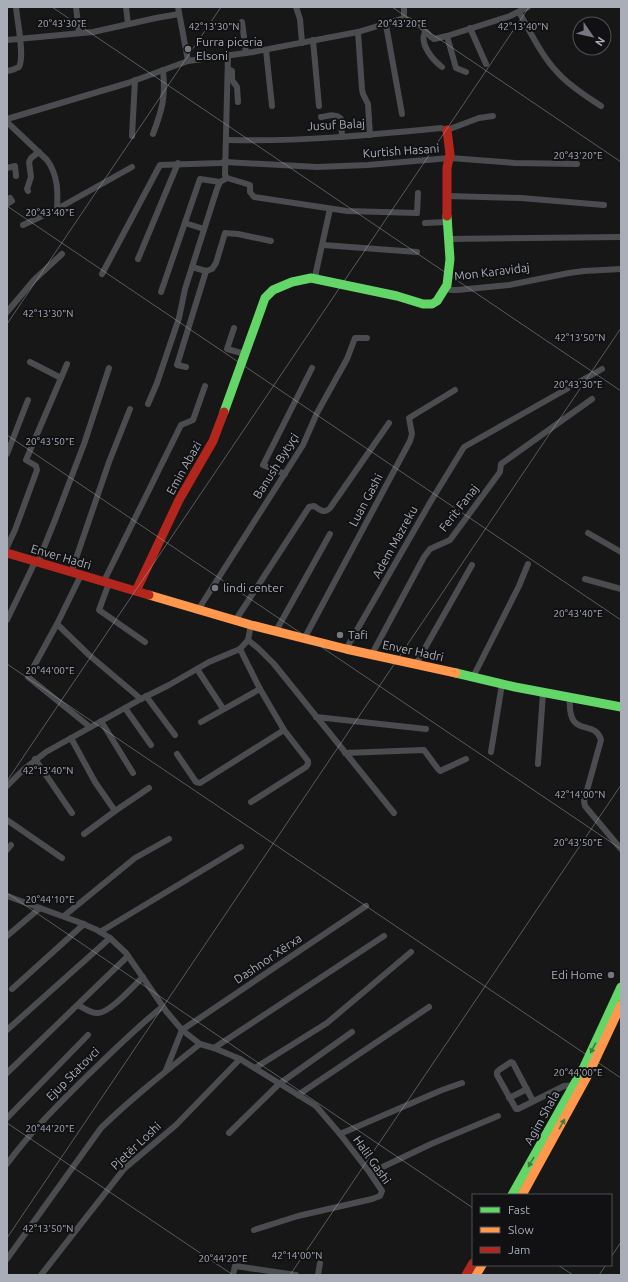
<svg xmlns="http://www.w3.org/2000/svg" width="628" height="1282" font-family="Ubuntu,sans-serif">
<rect width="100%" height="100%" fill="#171717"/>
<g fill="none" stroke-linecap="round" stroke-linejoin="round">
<g stroke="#4b4c50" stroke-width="6">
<polyline points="76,7 79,33"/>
<polyline points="126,7 128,24"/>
<polyline points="178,7 188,61"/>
<polyline points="296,7 300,19 302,43"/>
<path d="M519 12C531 33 542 57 559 74 571 87 586 96 601 106"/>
<polyline points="404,18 420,25 431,37 434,39 447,36 510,16 528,7"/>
<polyline points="404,18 404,7"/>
<polyline points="242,22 246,53"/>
<polyline points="386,25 402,114"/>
<polyline points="470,28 486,64"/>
<polyline points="358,32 362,89 363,94 368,104 370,135"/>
<path d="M425 32C419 44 433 60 442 67"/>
<polyline points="447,36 456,68 466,72"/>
<polyline points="7,40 93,32 156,18 179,14"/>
<polyline points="313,40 319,106"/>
<polyline points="266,50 272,106"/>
<polyline points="228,69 232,71 232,80 237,87 238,102"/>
<path d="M7 71 12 70 19 67C25 57 17 20 16 7"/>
<path d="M321 117C328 116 336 113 341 119L342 137"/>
<polyline points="7,119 128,83 188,61 253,52 358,32 404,18"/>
<path d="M7 122 47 160C58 175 58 192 57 209L23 225"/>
<path d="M153 134C162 110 166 97 163 70"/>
<polyline points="132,136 135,80"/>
<path d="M227 140C298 142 370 135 441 128L447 130 479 118 493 116"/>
<polyline points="7,168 15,166 16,176"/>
<polyline points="227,178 247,184 250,185 250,192 254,197 347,211 417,213 418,193"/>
<polyline points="227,178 225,175 228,55"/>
<polyline points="28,191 27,189 31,177 29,162 31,158 39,152"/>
<polyline points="446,196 521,198 604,205"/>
<polyline points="7,200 10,198 12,201 7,204"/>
<polyline points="57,209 132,167"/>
<polyline points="185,223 204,229"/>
<polyline points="425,223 447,222"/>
<polyline points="448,239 621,237"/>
<polyline points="323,245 417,252"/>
<polyline points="138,259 178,163"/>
<polyline points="192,267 206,271 212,269 216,263 225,233 238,234 271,241"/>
<polyline points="102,274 160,165 221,163 225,162 317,167 368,165 450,158 515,163 577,164"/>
<polyline points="318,280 316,277 316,272 330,209"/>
<polyline points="447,285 450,290 457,290 509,285 569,273 584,271 621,269"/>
<polyline points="161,292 200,179 220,182"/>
<polyline points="7,312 34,280 62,254"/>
<polyline points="234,328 227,349 245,354"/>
<polyline points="30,362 61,378"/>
<polyline points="186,367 177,365 206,271"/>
<polyline points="148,404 157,383 179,318 185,289 217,189 220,182 227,178"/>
<polyline points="7,454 28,400"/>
<polyline points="285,474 263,465 312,368"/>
<polyline points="588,533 621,552"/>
<polyline points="7,547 15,530 37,470 36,466 26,460 67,364"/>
<polyline points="38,562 55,520 84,444 109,368"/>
<polyline points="71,573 109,462 130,409"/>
<polyline points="81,575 57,624 28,677 90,727"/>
<polyline points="585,579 621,589"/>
<polyline points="104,581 181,425 193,420 205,386"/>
<polyline points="109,583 99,610 145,642"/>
<polyline points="198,610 303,445 317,413 347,359 355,338 367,338"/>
<polyline points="7,620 35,562"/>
<path d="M235 621 309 507 314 506C320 510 324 514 330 508L389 423"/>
<polyline points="57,624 89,655 141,699"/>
<polyline points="276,631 330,534"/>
<polyline points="304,639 410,441 412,434 409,418 455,390"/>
<polyline points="248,640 258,648 274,664 394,813"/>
<polyline points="240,649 260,689 284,730 308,761 308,764 306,767 251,802"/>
<polyline points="346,649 431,501 464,447 602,369"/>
<polyline points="372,654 424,557 430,549 450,540 500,472 501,464 592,399"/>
<polyline points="416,664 472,565"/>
<polyline points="197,669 222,707"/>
<polyline points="473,677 519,586 528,564"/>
<polyline points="146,696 175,735"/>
<path d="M570 698C567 740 595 718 601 740L584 801 585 806 621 849"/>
<polyline points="125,708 151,745"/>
<polyline points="316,717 426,729"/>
<polyline points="101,721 133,773"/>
<polyline points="201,722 260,689"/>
<polyline points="71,738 95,782 115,811 84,834"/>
<polyline points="491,752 502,684"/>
<polyline points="345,753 424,750 438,769 440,771 466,759"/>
<polyline points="177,754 196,782 200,783 284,730"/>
<polyline points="35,759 72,813"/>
<polyline points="538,764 543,693"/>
<polyline points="7,786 23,770 46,752 141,699 169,685 209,662 240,649 248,640 251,625"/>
<polyline points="115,811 149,788"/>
<polyline points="7,820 62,858"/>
<polyline points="7,850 11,845"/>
<polyline points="7,896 81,923 97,930 110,938 126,953 166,1011 182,1030 200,1044 214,1048 240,1059 316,1106 340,1134 370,1173 382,1191 380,1196 372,1199 298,1216 254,1230"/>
<polyline points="64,916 135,858 169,839"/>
<polyline points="100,932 241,847"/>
<polyline points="7,936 40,908"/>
<polyline points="12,989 84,924"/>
<path d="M78 1005C84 1008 92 1014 98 1013 111 1012 133 986 143 977"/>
<polyline points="7,1030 110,938"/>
<polyline points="214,1048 384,936"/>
<polyline points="255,1068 327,1023 411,952"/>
<polyline points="166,1070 182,1030 366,906"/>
<polyline points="7,1073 128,956"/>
<polyline points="298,1095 429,1007"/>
<polyline points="509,1098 527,1089"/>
<polyline points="533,1101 513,1063 511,1062 499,1070 497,1072 497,1075 516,1109 518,1109 564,1086 574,1085"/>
<polyline points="7,1118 88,1035"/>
<polyline points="229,1133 279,1084 352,1032"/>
<polyline points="340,1134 442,1090 462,1083"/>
<path d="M7 1164C31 1131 59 1104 88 1075 112 1052 136 1028 162 1007"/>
<polyline points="370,1173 431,1144 498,1116"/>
<path d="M7 1259 101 1128C132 1098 166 1071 200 1044"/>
<polyline points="41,1275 124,1169 176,1125 240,1059"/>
<polyline points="233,1275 235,1266 296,1275"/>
<polyline points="318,1275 320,1263"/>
</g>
<g stroke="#63d668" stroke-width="9">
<polyline points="224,412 265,298 273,290 292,282 311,278 397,296 423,304 432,304 437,301 447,285 450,259 447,216"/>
<polyline points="456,673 515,687 621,707"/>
<polyline points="512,1195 584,1067 621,987"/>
</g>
<g stroke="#ff974d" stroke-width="9">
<polyline points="149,595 251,625 346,649 456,673"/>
<polyline points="522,1195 590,1071 621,1005"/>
<polyline points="476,1275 482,1265"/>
</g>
<g stroke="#b3261e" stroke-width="9">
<polyline points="447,216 447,168 450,154 447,130"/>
<polyline points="7,553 149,595"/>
<polyline points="136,591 179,500 213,441 224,412"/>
<polyline points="466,1275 473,1263"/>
</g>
</g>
<defs><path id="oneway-solid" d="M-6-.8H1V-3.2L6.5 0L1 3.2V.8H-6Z"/></defs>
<g fill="#3e7d42">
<use href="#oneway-solid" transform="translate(593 1048) rotate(118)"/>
<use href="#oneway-solid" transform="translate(562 1124) rotate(-61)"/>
<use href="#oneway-solid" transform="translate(531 1162) rotate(120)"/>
</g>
<path fill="none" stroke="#a8adb8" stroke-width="1" stroke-opacity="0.45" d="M52 7 621 391M392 7 621 162M7 206 621 620M7 324 221 7M7 435 621 849M7 664 621 1078M7 781 529 7M7 893 473 1208M7 1123 233 1275M7 1238 621 328M611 1257 621 1242M558 1265 573 1275M290 1275 621 785M599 1275 606 1265"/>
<g fill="#757880" stroke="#111113" stroke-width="1.5">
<circle cx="188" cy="49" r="4"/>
<circle cx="215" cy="588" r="4"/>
<circle cx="340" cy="635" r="4"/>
<circle cx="611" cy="975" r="4"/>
</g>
<g text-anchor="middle" stroke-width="4" stroke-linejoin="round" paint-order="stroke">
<g font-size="12" fill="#a8adb8" stroke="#111113" text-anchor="start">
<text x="196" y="46">Furra piceria<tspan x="196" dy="14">Elsoni</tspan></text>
<text x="223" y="592">lindi center</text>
<text x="348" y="639">Tafi</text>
<text x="603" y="979" text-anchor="end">Edi Home</text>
</g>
<g font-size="12" fill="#a8adb8" stroke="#111113">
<text transform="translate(336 125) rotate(-3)" y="4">Jusuf Balaj</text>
<text transform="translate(401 151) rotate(-4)" y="4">Kurtish Hasani</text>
<text transform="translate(492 272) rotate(-7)" y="4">Mon Karavidaj</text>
<text transform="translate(276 466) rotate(-58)" y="4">Banush Bytyçi</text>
<text transform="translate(184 468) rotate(-61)" y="4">Emin Abazi</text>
<text transform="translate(366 500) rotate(-62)" y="4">Luan Gashi</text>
<text transform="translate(459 508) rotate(-52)" y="4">Ferit Fanaj</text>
<text transform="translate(395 542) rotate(-61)" y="4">Adem Mazreku</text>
<text transform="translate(61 557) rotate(16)" y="4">Enver Hadri</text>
<text transform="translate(413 651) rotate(12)" y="4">Enver Hadri</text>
<text transform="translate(268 959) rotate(-34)" y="4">Dashnor Xërxa</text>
<text transform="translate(73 1074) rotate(-45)" y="4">Ejup Statovci</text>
<text transform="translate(542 1118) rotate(-61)" y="4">Agim Shala</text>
<text transform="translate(136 1146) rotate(-43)" y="4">Pjetër Loshi</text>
<text transform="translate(372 1160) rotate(55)" y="4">Halil Gashi</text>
</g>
</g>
<g font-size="10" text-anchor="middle" fill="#a8adb8" stroke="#111113" stroke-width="4" stroke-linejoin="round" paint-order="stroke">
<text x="62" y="27">20°43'30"E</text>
<text x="402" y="27">20°43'20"E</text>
<text x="214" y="30">42°13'30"N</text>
<text x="523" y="30">42°13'40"N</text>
<text x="578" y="159">20°43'20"E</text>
<text x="50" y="216">20°43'40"E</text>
<text x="48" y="317">42°13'30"N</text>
<text x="580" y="341">42°13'50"N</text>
<text x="578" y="388">20°43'30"E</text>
<text x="50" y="445">20°43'50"E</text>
<text x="578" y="617">20°43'40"E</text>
<text x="50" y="674">20°44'00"E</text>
<text x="48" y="774">42°13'40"N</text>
<text x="580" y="798">42°14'00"N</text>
<text x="578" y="846">20°43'50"E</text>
<text x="50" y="903">20°44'10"E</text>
<text x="578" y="1076">20°44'00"E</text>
<text x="50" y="1132">20°44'20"E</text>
<text x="48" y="1232">42°13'50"N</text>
<text x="297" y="1259">42°14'00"N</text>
<text x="223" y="1262">20°44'20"E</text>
</g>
<rect width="628" height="1282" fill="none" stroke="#a8adb8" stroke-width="16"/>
<rect x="472" y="1194" width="140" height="72" fill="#111113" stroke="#4d4f55"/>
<rect x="480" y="1207" width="20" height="6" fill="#63d668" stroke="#4d4f55"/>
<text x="508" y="1214" font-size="12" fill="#a8adb8">Fast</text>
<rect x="480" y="1227" width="20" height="6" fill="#ff974d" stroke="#4d4f55"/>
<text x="508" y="1234" font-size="12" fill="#a8adb8">Slow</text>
<rect x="480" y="1247" width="20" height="6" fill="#b3261e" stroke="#4d4f55"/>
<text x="508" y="1254" font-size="12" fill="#a8adb8">Jam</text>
<g transform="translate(592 36) rotate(124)"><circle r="19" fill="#111113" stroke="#4d4f55"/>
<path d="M0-3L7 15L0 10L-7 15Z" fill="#757880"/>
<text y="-6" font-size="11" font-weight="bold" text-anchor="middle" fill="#a8adb8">N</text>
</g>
</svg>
